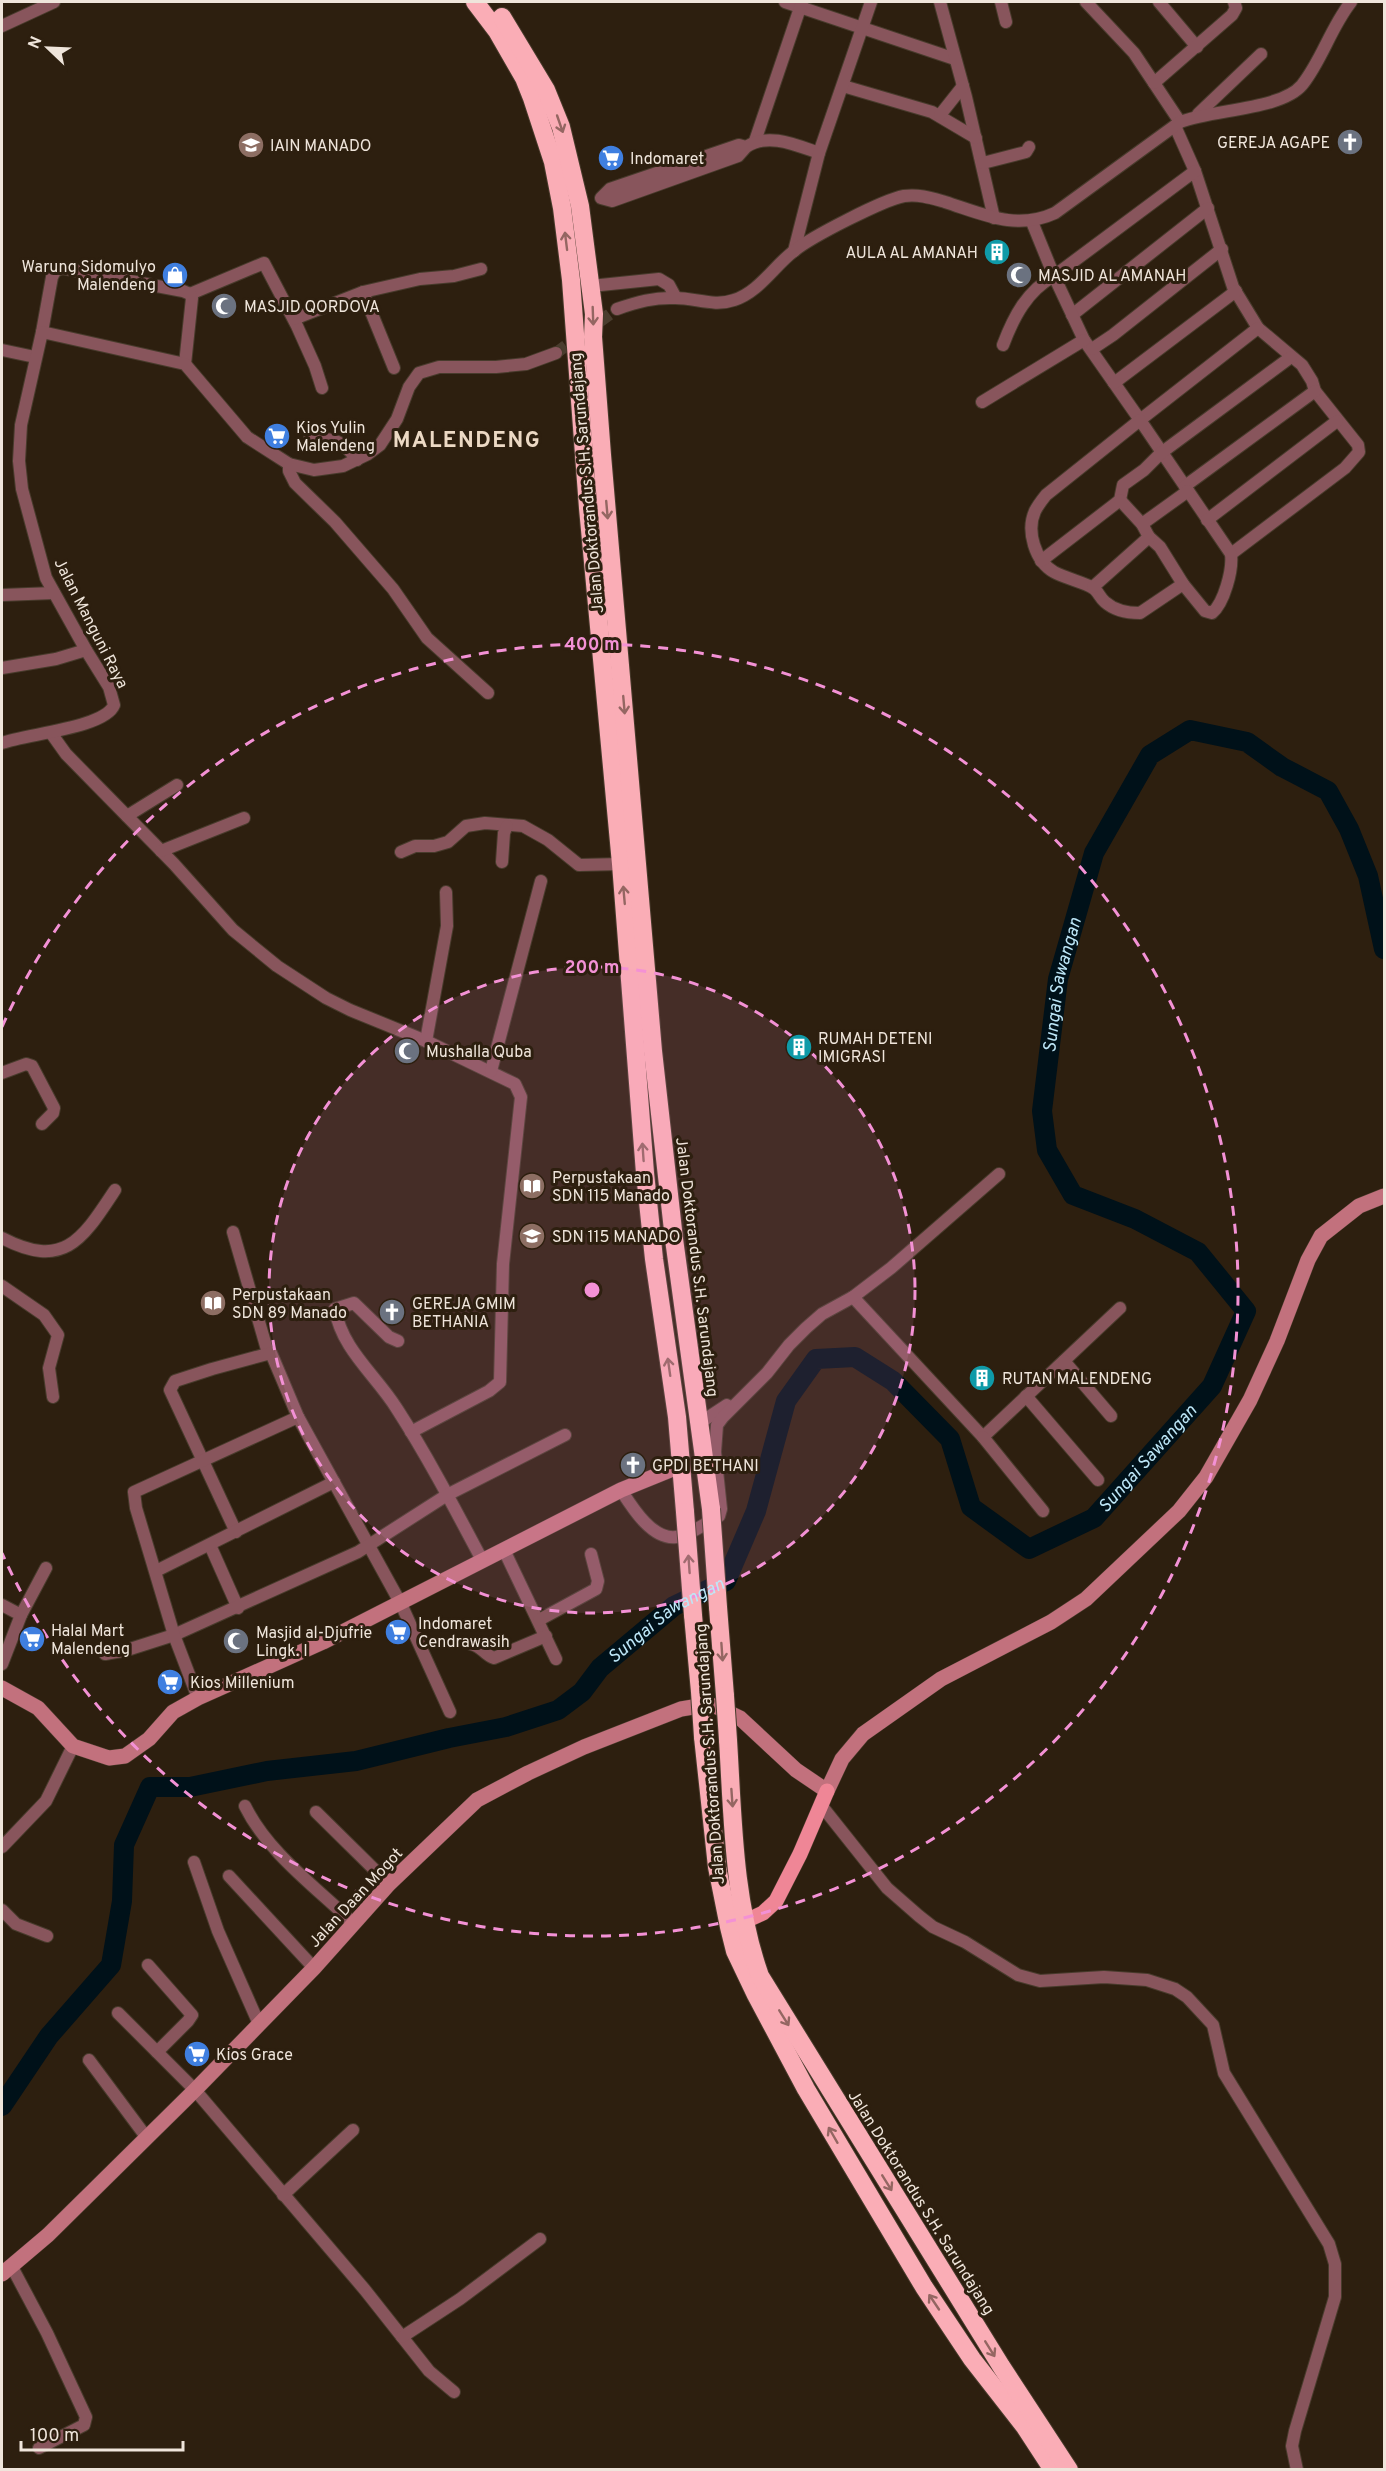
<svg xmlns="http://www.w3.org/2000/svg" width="1386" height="2471" font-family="Overpass,sans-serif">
<rect width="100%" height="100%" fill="#2d1f0f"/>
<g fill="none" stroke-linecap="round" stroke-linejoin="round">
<path stroke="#001119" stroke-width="20" id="s1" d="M2 2106 49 2036 111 1965 122 1901 124 1845 150 1787H190L267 1771 356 1761 449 1738 506 1727 558 1710 582 1692 600 1668 674 1606 726 1581 756 1511 786 1401 816 1359 855 1357 893 1381 950 1439 971 1507 1029 1549 1094 1518 1212 1386 1246 1311 1198 1252 1135 1219 1073 1195 1047 1150 1042 1111 1058 979 1094 853 1150 755 1190 730 1247 742 1282 767 1328 791 1349 829 1368 876 1384 949"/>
<polyline stroke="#4a3d2e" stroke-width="12" stroke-dasharray="12 6" stroke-linecap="butt" points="556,353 617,309"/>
<defs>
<g id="street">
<polyline points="785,2 955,59"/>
<polyline points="940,2 966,97 994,218"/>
<polyline points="1001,2 1006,22"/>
<polyline points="1086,2 1134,53 1180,122"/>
<polyline points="1159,2 1197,47"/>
<polyline points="2,26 54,2"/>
<polyline points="1154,83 1232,15 1236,8 1234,2"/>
<polyline points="843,86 932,112 976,138"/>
<polyline points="1198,114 1261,54"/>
<polyline points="940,115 963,86"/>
<polyline points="1175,126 1195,171 1233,287 1258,328 1302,365 1312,381 1315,391 1358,445 1359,452 1345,468 1231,554"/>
<polyline points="755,141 802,2"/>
<path d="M746 147 738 156 612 201 601 198 610 189 739 145 746 147C768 132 796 145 819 153"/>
<polyline points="983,163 1026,152 1029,147"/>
<polyline points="1032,222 1054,276 1195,171"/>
<polyline points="794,251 819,153 871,2"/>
<polyline points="591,286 659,279 669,285 676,298"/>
<polyline points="363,292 394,368"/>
<polyline points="190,294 264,263 297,326 315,366 322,388"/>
<path d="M617 309C637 302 655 297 675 298 696 298 714 307 734 300 759 292 774 266 794 251 811 237 883 200 904 196 919 194 931 198 945 202 983 214 1016 231 1055 213L1180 122C1213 109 1281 110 1302 85 1322 60 1331 27 1351 2"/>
<polyline points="1072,315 1208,208"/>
<polyline points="294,319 363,292 420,279 454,276 481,269"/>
<polyline points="42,332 52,277 55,271 62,268 183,291 190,294 192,298 185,364"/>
<path d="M1003 345C1014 316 1027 291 1054 276L1084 340 1140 420 1258 328"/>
<polyline points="1092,349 1113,335 1222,249"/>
<polyline points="2,350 35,357"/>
<polyline points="1114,383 1236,291"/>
<polyline points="982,402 1084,340"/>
<path d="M1140 420 1231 554C1233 570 1224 603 1212 613L1205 611 1183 584 1140 613C1128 613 1114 610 1105 602 1100 598 1098 591 1093 588 1086 583 1065 578 1054 572 1035 561 1026 531 1035 511 1038 505 1042 500 1046 495Z"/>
<path d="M310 437C334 439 343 440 357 460"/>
<polyline points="289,464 289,471 295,483 335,522 393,589 427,638 488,693"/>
<polyline points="1185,486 1315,391"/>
<polyline points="1207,520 1337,421"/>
<polyline points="1142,524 1188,491"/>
<polyline points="1149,537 1160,547 1183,584"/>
<polyline points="1041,561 1115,504 1120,500 1123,485 1144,470 1161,453 1291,357"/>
<polyline points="1093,587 1149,537 1142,524 1120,500"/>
<polyline points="2,595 54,593"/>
<polyline points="2,668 56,659 86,650"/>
<polyline points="51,733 66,754 174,864 233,930 277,966 326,998 350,1010 426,1041 515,1084 521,1097 503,1264 500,1382 489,1391 411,1432"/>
<path d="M2 743C25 734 105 728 114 705L109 687 86 650 46 578 22 489 19 461 21 425 42 332 185 364 247 437 289 464 314 470 343 466 368 454 380 445 397 419 409 387 419 373 439 367H496L526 364 556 353"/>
<polyline points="127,816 177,785"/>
<polyline points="161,851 244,818"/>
<polyline points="401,852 415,846 434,846 448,842 466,826 485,823 523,826 548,840 579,865 621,864"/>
<polyline points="502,862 504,833 507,826"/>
<polyline points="426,1041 447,926 446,892"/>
<polyline points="491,1071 541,881"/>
<polyline points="2,1073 26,1064 32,1066 54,1108 53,1113 42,1124"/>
<polyline points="233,1232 268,1353"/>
<path d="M2 1238C64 1270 82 1240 115 1190"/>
<polyline points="2,1286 44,1315 58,1335 49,1368 53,1397"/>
<polyline points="853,1297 983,1437 1120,1308"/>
<path d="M398 1341 389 1337 354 1303 335 1309C342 1350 376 1375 397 1409 428 1457 455 1509 482 1560"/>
<polyline points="1064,1361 1111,1416"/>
<polyline points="1026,1396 1098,1480"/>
<polyline points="698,1424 727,1405"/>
<polyline points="983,1437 1043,1511"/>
<path d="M621 1490C632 1507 652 1540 676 1537 690 1535 706 1523 719 1516L721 1509 715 1452 717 1425 723 1417 767 1373 789 1345 806 1328 822 1314 853 1297 891 1268 999 1174"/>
<polyline points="236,1532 170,1390 175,1381 212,1369 271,1353 298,1417 401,1604 450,1712"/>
<polyline points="210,1545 238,1608"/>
<polyline points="504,1550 556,1659"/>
<polyline points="156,1571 334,1482"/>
<polyline points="2,1605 21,1615 2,1664"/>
<polyline points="21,1615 46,1568"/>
<polyline points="539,1620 596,1589 598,1581 591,1554"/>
<path d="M471 1644C482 1646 484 1655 494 1658L546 1636"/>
<polyline points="105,1654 127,1650 174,1635 358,1552 447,1495 565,1435"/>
<polyline points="198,1698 174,1635 136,1508 134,1492 298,1417"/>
<polyline points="821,1805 887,1888 919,1916 933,1927 965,1942 1018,1975 1040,1981 1104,1977 1147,1980 1175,1989 1187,1997 1213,2025 1224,2073 1329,2244 1335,2264 1335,2297 1295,2431 1292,2446 1297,2470"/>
<path d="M245 1806C268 1853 316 1887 353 1923"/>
<polyline points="316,1812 389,1884"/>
<polyline points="2,1847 46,1801 73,1746"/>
<polyline points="194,1862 218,1931 259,2024"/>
<polyline points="229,1876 314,1968"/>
<polyline points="2,1910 16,1924 47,1936"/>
<polyline points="148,1965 192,2015 188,2021 157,2052"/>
<polyline points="118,2013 195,2090 365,2290 429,2371 454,2392"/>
<polyline points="89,2060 147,2138"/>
<polyline points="283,2195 353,2130"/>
<polyline points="12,2267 47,2333 86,2417 84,2425 39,2448"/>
<polyline points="402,2337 460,2299 540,2239"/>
</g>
<g id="secondary">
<polyline points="2,1688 38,1708 73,1746 109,1758 125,1756 149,1739 173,1712 198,1698 323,1642 621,1490 680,1466"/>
<polyline points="2,2274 48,2235 195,2090 314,1968 389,1884 477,1800 528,1773 584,1747 681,1709 705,1705 715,1706 740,1718 796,1770 827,1791 842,1759 863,1734 941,1679 1051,1622 1086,1599 1179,1511 1206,1477 1250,1400 1277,1341 1308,1260 1321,1236 1359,1206 1384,1196"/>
</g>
<polyline id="primary" points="737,1925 763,1913 776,1901 800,1854 827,1791"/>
<g id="highway">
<polyline points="475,2 497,31 524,78 532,98 553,162 562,208 571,280 588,508 621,864 645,1173 654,1259 677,1417 685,1512"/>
<polyline points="502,17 546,90 561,127 580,206 594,314 593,337 602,455 653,1051 674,1239 711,1509"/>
<polyline points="718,1607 725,1696"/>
<polyline points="693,1615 700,1692"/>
<polyline points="703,1737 717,1867 729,1927 735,1951 756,1995 806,2089 924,2287 972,2359 1025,2427 1053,2470"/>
<path d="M728 1740C733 1819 733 1900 760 1976L1001 2366 1069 2470"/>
</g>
</defs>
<use href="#street" stroke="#483b2c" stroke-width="14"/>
<use href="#secondary" stroke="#483b2c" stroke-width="16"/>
<use href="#primary" stroke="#483b2c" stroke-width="16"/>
<use href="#highway" stroke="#483b2c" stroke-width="20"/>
<use href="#street" stroke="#88555c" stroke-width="12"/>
<use href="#secondary" stroke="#c2717d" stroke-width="15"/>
<use href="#primary" stroke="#ef8696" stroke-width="15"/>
<use href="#highway" stroke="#faadb6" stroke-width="18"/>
<defs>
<g id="highway-bridge">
<polyline points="711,1509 718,1607"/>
<polyline points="685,1512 693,1615"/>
<polyline points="700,1692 703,1737"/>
<polyline points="725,1696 728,1740"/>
</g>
</defs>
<use href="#highway-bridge" stroke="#483b2c" stroke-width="20" stroke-linecap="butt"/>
<use href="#highway-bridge" stroke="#faadb6" stroke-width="18"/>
</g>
<defs><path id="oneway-shaft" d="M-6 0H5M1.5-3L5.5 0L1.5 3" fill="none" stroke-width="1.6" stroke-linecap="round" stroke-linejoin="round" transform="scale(1.5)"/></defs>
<g stroke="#946662">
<use href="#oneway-shaft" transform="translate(560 124) rotate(71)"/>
<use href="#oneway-shaft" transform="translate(566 241) rotate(-97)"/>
<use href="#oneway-shaft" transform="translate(593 316) rotate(88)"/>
<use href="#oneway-shaft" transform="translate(607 510) rotate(85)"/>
<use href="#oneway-shaft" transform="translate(624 705) rotate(85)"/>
<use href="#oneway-shaft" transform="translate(624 895) rotate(-95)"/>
<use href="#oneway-shaft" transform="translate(643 1152) rotate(-94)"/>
<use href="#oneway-shaft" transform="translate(669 1367) rotate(-98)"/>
<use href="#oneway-shaft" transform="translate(689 1564) rotate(-94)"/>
<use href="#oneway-shaft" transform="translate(722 1652) rotate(86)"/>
<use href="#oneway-shaft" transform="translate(732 1798) rotate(86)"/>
<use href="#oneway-shaft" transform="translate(784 2018) rotate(58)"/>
<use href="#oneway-shaft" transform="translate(833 2135) rotate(-120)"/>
<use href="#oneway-shaft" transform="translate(887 2183) rotate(58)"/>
<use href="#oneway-shaft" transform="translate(934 2302) rotate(-124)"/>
<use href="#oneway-shaft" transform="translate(990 2349) rotate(58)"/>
</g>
<circle cx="592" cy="1290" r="323" fill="#f391d5" fill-opacity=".12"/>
<g fill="none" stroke="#f391d5" stroke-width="3" stroke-dasharray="10 8">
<circle cx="592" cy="1290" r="323"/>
<path d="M2 1027A646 646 0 1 1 2 1553"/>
</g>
<defs>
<symbol id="church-disc" viewBox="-11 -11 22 22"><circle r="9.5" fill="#6b7280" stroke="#2d1f0f"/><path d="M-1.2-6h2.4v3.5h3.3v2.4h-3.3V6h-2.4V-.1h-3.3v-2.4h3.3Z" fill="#fff"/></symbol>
<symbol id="university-disc" viewBox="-11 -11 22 22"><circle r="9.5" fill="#8d6e63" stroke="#2d1f0f"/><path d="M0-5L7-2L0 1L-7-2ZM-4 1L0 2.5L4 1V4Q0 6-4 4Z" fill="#fff"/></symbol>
<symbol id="supermarket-disc" viewBox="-11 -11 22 22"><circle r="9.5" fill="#3f7fe0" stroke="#2d1f0f"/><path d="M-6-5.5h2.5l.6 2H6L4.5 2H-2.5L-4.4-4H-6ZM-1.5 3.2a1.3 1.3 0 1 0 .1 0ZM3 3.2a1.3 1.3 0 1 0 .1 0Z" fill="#fff"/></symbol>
<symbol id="building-disc" viewBox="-11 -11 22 22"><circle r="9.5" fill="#0f9aa8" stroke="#2d1f0f"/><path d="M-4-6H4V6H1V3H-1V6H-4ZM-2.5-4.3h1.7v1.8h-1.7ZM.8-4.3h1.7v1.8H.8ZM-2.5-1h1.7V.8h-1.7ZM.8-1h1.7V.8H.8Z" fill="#fff"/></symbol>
<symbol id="shop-disc" viewBox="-11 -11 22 22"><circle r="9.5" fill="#3f7fe0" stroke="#2d1f0f"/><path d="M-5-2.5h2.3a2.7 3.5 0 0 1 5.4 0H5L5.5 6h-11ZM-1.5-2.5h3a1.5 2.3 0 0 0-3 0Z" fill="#fff"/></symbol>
<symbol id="mosque-disc" viewBox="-11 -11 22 22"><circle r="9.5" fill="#6b7280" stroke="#2d1f0f"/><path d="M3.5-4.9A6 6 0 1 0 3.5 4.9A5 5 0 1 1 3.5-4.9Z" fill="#fff"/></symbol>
<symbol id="library-disc" viewBox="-11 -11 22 22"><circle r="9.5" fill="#8d6e63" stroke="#2d1f0f"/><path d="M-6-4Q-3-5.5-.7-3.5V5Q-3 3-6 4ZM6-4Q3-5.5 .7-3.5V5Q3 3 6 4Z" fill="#fff"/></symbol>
<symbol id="school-disc" viewBox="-11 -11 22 22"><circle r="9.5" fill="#8d6e63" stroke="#2d1f0f"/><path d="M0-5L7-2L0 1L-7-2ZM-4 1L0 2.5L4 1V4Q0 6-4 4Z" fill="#fff"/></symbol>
</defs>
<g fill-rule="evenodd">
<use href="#church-disc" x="1335" y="127" width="30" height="30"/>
<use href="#university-disc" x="236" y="130" width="30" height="30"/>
<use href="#supermarket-disc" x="596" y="143" width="30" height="30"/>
<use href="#building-disc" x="982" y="237" width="30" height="30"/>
<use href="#shop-disc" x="160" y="260" width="30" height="30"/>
<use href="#mosque-disc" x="1004" y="260" width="30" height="30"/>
<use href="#mosque-disc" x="209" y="291" width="30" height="30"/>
<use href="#supermarket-disc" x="262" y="421" width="30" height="30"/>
<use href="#building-disc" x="784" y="1032" width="30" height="30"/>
<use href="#mosque-disc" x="392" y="1036" width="30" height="30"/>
<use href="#library-disc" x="517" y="1171" width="30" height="30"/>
<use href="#school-disc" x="517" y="1221" width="30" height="30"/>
<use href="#library-disc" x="198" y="1288" width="30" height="30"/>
<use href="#church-disc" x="377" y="1297" width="30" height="30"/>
<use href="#building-disc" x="967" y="1363" width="30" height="30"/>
<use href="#church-disc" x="618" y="1450" width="30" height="30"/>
<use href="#supermarket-disc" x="383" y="1617" width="30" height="30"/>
<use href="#supermarket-disc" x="17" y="1624" width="30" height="30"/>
<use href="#mosque-disc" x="221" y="1626" width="30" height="30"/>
<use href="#supermarket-disc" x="155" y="1667" width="30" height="30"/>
<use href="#supermarket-disc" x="182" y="2039" width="30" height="30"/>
</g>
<g text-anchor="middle" stroke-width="6" stroke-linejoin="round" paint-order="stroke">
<g font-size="16" fill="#efe5db" stroke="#2d1f0f" text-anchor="start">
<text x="1330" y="148" text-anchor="end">GEREJA AGAPE</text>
<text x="270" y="151">IAIN MANADO</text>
<text x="630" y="164">Indomaret</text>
<text x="978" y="258" text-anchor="end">AULA AL AMANAH</text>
<text x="156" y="272" text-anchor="end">Warung Sidomulyo<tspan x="156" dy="18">Malendeng</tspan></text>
<text x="1038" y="281">MASJID AL AMANAH</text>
<text x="244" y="312">MASJID QORDOVA</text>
<text x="296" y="433">Kios Yulin<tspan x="296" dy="18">Malendeng</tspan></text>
<text x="818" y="1044">RUMAH DETENI<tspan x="818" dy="18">IMIGRASI</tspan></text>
<text x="426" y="1057">Mushalla Quba</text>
<text x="552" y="1183">Perpustakaan<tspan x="552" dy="18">SDN 115 Manado</tspan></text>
<text x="552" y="1242">SDN 115 MANADO</text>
<text x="232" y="1300">Perpustakaan<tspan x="232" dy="18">SDN 89 Manado</tspan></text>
<text x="412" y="1309">GEREJA GMIM<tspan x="412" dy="18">BETHANIA</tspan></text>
<text x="1002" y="1384">RUTAN MALENDENG</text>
<text x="652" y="1471">GPDI BETHANI</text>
<text x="418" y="1629">Indomaret<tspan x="418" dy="18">Cendrawasih</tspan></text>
<text x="51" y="1636">Halal Mart<tspan x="51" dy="18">Malendeng</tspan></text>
<text x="256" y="1638">Masjid al-Djufrie<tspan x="256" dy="18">Lingk. I</tspan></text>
<text x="190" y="1688">Kios Millenium</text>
<text x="216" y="2060">Kios Grace</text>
</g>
<g font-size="16" fill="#efe5db" stroke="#2d1f0f">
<text transform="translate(586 483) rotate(-95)" y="6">Jalan Doktorandus S.H. Sarundajang</text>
<text transform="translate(92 623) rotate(63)" y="6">Jalan Manguni Raya</text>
<text transform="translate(698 1267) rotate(83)" y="6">Jalan Doktorandus S.H. Sarundajang</text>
<text transform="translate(709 1754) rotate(-94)" y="6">Jalan Doktorandus S.H. Sarundajang</text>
<text transform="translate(355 1897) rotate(-47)" y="6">Jalan Daan Mogot</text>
<text transform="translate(922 2202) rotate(58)" y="6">Jalan Doktorandus S.H. Sarundajang</text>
</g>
<g font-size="18" font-style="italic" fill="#bde7f8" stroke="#2d1f0f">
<text dy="6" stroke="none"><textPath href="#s1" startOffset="2308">Sungai Sawangan</textPath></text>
<text dy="6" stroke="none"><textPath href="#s1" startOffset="1696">Sungai Sawangan</textPath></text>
<text dy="6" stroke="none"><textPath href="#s1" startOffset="922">Sungai Sawangan</textPath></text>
</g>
<g font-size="22" font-weight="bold" letter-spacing="1.5" fill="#ecd9c4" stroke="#2d1f0f">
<text x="467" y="447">MALENDENG</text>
</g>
</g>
<circle cx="592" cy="1290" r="9" fill="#f391d5" stroke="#2d1f0f" stroke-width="3"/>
<g font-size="18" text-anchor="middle" font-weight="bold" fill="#f391d5" stroke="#2d1f0f" stroke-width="6" stroke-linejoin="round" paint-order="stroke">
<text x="592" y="650">400 m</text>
<text x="592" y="973">200 m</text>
</g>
<rect width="1386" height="2471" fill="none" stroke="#efe5db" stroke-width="6"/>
<g transform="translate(48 48) rotate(293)" stroke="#2d1f0f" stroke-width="4.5" paint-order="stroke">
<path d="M0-4.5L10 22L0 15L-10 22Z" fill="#efe5db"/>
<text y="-9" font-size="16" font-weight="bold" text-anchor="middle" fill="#efe5db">N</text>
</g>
<path d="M21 2441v9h162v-9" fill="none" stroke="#efe5db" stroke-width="3"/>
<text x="30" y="2441" font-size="18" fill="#efe5db" stroke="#2d1f0f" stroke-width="4.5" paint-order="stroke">100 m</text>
</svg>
